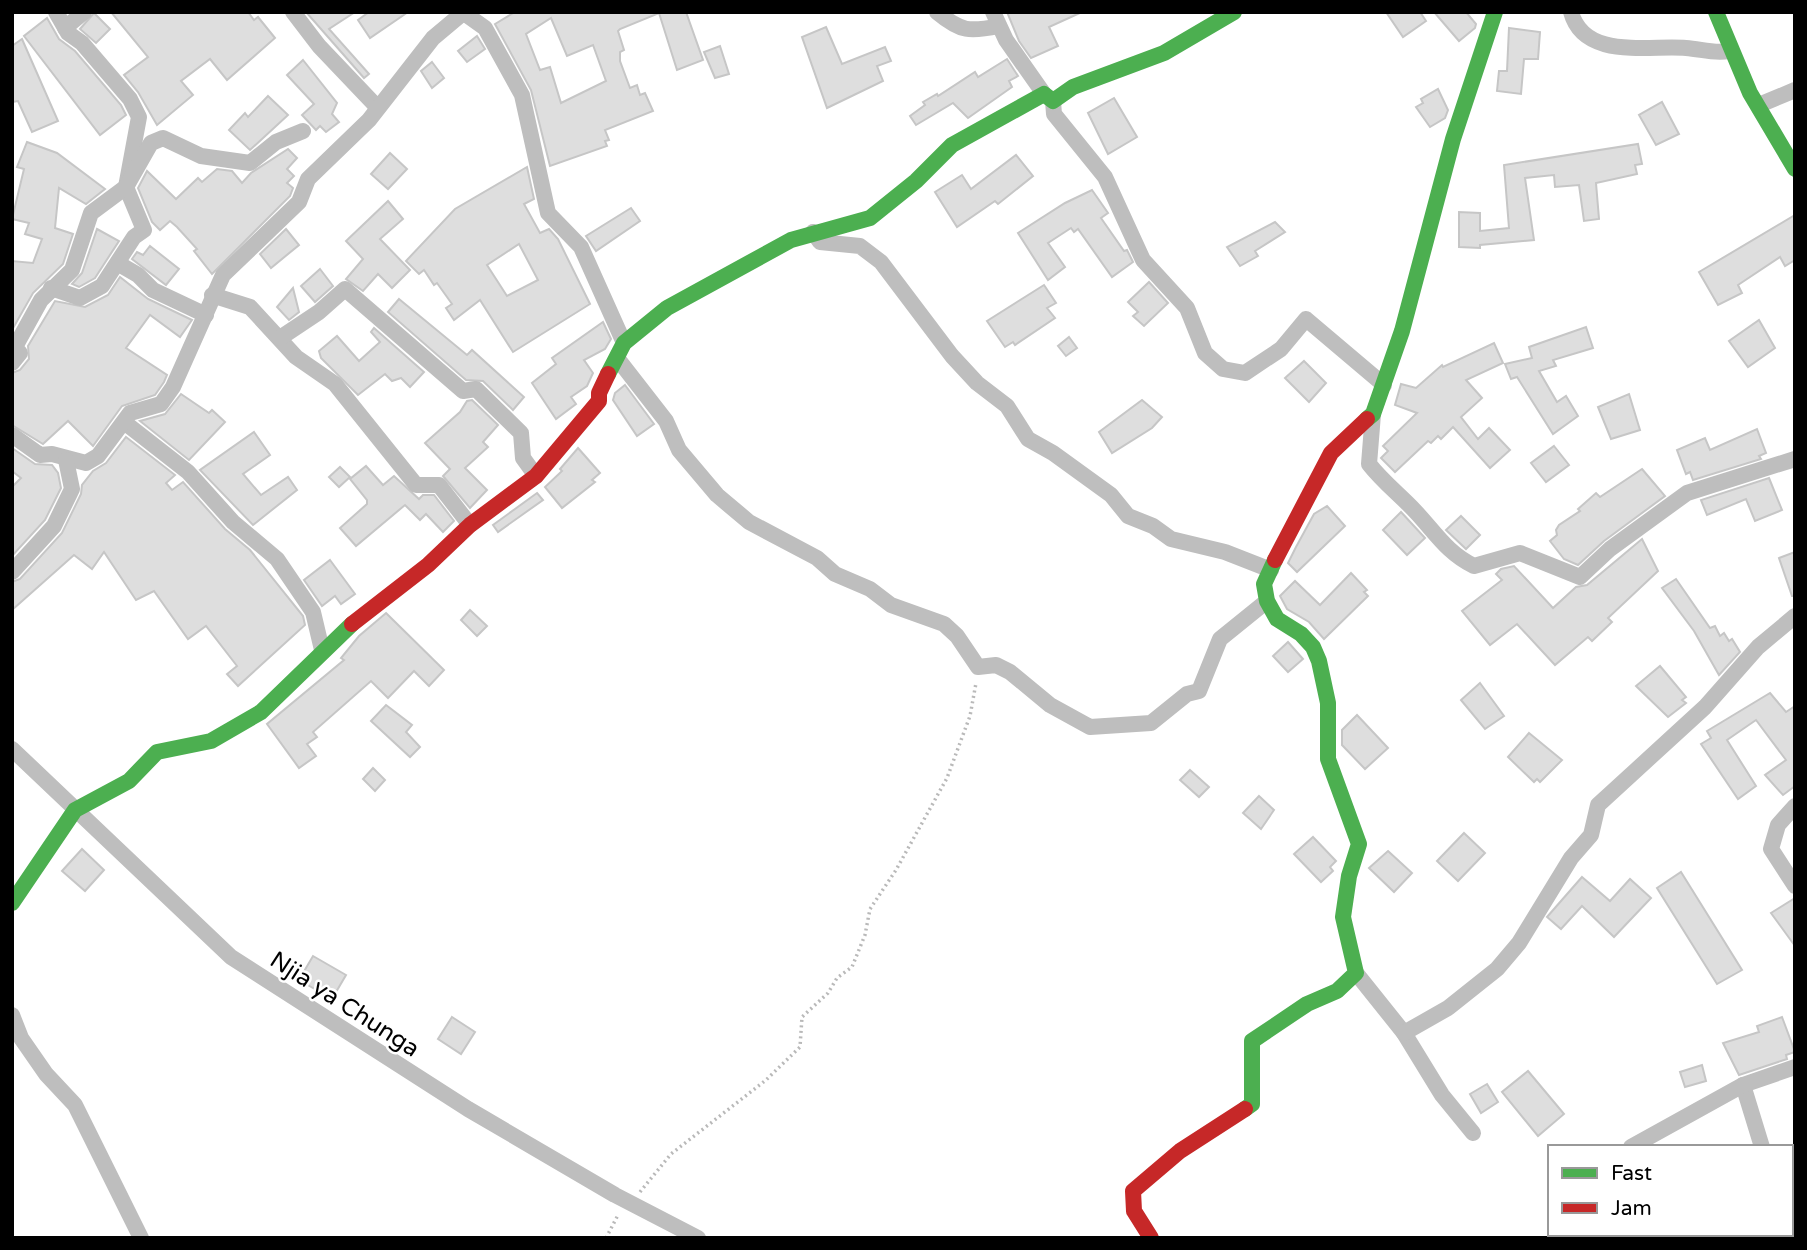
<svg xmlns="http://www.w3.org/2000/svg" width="1807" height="1250" font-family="'Varela Round',sans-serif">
<rect width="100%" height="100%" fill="#fff"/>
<g fill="#dedede" stroke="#c6c6c6" stroke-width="2" fill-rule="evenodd">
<polygon points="111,12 248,12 254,20 258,17 275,38 227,80 210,59 181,81 193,95 157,125 138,92 124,75 148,57"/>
<polygon points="306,12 355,12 329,29 369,74 364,78"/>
<polygon points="369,12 408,12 370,38 358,20"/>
<path d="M515 12H686L703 60 677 70 659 13 620 29 618 31 624 50 620 52V61L630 88 637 85 640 95 645 93 653 111 605 130 609 140 605 141 607 146 550 166 531 90 495 24ZM551 18 567 56 593 45 606 81 561 103 550 67 540 70 526 34Z"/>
<polygon points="1007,12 1082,12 1049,27 1058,46 1031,58 1019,41"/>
<polygon points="1386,12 1420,12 1426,21 1403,37"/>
<polygon points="1434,12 1466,12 1476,24 1475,28 1459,41"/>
<polygon points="94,13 110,29 96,43 80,29"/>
<polygon points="47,18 59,39 75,51 121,105 126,115 100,135 24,36"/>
<polygon points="826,27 842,64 885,47 891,61 877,66 883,81 827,108 802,37"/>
<polygon points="1509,28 1540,32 1538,59 1524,59 1521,94 1497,91 1499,71 1507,71"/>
<polygon points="477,36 485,49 467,62 458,51"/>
<polygon points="22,39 58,121 32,132 18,101 12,102 12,46"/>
<polygon points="720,46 729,74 715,78 704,52"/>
<polygon points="1007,59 1018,76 1009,81 1012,87 968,118 953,103 916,125 910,116 925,105 923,102 937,94 938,96 975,72 978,77"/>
<polygon points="303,60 337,103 332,114 339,122 326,132 320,126 316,130 302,115 314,104 287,75"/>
<polygon points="432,62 444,78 432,88 421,71"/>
<polygon points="1438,89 1448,110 1445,118 1430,127 1416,107 1423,103 1421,99"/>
<polygon points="268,96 288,115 250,150 229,130 245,113 248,117"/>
<polygon points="1114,98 1137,137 1108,154 1088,113"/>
<polygon points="1662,102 1679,134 1656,145 1639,115"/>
<polygon points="27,142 57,153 105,189 86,204 59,188 55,228 73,234 63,264 33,293 12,330 12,261 33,263 42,239 25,234 29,223 12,219 24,169 17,167"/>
<polygon points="1638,144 1642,164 1635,165 1637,174 1596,183 1599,219 1584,221 1579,185 1555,187 1554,175 1525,178 1534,240 1480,245 1480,248 1459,247 1459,212 1480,213 1480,231 1509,228 1504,165"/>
<polygon points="288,149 297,158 287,169 294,176 287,183 293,188 290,196 212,274 194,251 197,249 177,227 170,221 160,230 152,222 138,188 147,171 176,199 198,178 202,182 217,169 232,171 242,183 251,173"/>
<polygon points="390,153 407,169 388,189 371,174"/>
<polygon points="1016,155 1033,176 998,204 995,201 957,227 935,192 962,175 971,189"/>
<path d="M527 167 534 199 524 204 540 233 549 229 558 239 590 304 513 352 480 300 454 320 446 308 452 304 437 283 434 285 424 270 419 274 406 261 455 209ZM519 244 538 280 507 296 487 265Z"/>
<polygon points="1092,190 1108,213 1101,218 1124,251 1127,250 1133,262 1112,277 1078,229 1074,232 1071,228 1048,243 1065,267 1048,280 1018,233 1065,203"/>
<polygon points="388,201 403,219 380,239 410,270 392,288 378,274 363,291 346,279 363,259 346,241"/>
<polygon points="631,208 640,221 596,251 586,236"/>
<polygon points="1795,215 1795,260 1785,266 1780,257 1738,285 1742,293 1718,305 1699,272"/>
<polygon points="1275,222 1285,232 1255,251 1258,256 1240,266 1227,247"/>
<polygon points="97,229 119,241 95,278 79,287 72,284 82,273"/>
<polygon points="286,229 299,245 271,268 260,254"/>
<polygon points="150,246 179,269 166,285 132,259 137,252 143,255"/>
<polygon points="320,269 333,286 315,302 301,286"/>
<polygon points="120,277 148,299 192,320 180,337 150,315 126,348 167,375 164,382 155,395 122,406 93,446 68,421 43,444 12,425 12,373 20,370 29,359 28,346 55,301 85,307 108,295"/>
<polygon points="1149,282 1168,303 1144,326 1133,316 1138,312 1128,302"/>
<polygon points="1044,285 1056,303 1047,308 1055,318 1015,345 1013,342 1005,347 987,321"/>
<polygon points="293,288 299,312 289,320 277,307"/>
<polygon points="399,299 467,355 472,350 524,397 513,410 483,381 466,380 388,312"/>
<polygon points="1759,320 1775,348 1748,367 1729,341"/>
<polygon points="603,322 611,339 605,349 584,360 593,373 587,386 571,397 576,404 556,419 532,383 556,364 552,358"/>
<polygon points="1586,327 1593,348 1553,360 1556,366 1539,371 1557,402 1566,396 1578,416 1553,434 1517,377 1511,379 1505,364 1532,358 1529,347"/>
<polygon points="374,328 424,372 410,387 401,378 392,381 385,374 358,395 321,358 319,351 337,336 359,361 380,342 371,332"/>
<polygon points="1069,337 1077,348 1066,356 1058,346"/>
<polygon points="1494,343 1503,363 1466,380 1482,398 1461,417 1478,439 1489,428 1510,450 1490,468 1453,427 1441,439 1438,436 1431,443 1428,441 1395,472 1381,458 1388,451 1383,446 1417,413 1395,405 1401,384 1416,388 1442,365 1443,367"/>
<polygon points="1304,361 1326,383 1309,402 1285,378"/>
<polygon points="625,385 654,424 637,436 613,400 615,393"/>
<polygon points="181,394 209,413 212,410 225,422 189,460 140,421 165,414"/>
<polygon points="1629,394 1640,430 1611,439 1598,407"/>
<polygon points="472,400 498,425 483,442 488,447 465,468 487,490 470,508 443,476 450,469 425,443 460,412 467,401"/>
<polygon points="1142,400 1162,417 1152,428 1112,453 1099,432"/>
<polygon points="1757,429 1766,453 1759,456 1761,459 1693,480 1690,472 1686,474 1677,450 1705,438 1710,450"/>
<polygon points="254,432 270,455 243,474 261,495 288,477 297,490 253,525 200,470"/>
<polygon points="126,437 175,475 166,483 172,490 183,482 225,529 250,550 303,616 305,625 238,686 227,674 237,666 206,626 188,639 154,591 136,600 104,552 92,569 74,555 12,610 12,582 20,579 62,533 81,494 82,485 93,471 106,463"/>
<polygon points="1554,446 1569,465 1546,482 1531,463"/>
<polygon points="12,448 35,464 52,465 58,473 61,488 45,520 12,556 12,487 21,478 12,471"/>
<polygon points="578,448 600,473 592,480 595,482 562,508 545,487 562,471 560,469"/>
<polygon points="366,466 383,485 394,476 419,499 423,495 434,495 454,521 443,532 426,514 420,520 405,505 356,546 340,528 367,504 367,500 350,479"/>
<polygon points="340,467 350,477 339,487 329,477"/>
<polygon points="1642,469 1665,496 1604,541 1578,565 1564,559 1550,541 1557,535 1556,530 1559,525 1580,511 1578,509 1596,493 1600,497"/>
<polygon points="1769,478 1782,510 1755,521 1746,499 1707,515 1701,500"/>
<polygon points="537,493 543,500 498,532 493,525"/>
<polygon points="1327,506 1345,526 1297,572 1288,563 1296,547 1314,514"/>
<polygon points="1401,512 1425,538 1407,555 1383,530"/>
<polygon points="1461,516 1480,535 1466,549 1446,530"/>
<polygon points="1642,539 1658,571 1608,618 1612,622 1592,641 1588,637 1555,665 1517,624 1490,645 1462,611 1502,580 1496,574 1501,569 1514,566 1553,608 1576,587 1587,585"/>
<polygon points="1795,552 1795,596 1792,596 1779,558"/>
<polygon points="330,560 355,594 341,604 335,596 322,606 304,580"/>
<polygon points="1351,573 1367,590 1364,592 1368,596 1324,639 1309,622 1287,609 1280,596 1295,581 1320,605"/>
<polygon points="1676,579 1710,628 1715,626 1720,636 1724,633 1729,641 1732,639 1740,652 1719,675 1694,631 1662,588"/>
<polygon points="470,610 487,626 477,636 461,620"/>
<polygon points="386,613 444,670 429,686 414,671 388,698 371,681 313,732 317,737 307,744 316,756 299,768 267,724 344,660 341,658 359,636"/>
<polygon points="1288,642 1303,659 1288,672 1273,656"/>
<polygon points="1660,666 1686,697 1682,700 1686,703 1668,717 1636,686"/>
<polygon points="1480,683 1504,716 1485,729 1461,700"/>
<polygon points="1770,693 1786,712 1795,706 1795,786 1783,795 1765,775 1786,760 1756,720 1727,740 1756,786 1738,799 1701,744 1711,738 1707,731"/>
<polygon points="386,705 412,725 406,732 420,747 410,757 371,721"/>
<polygon points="1357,715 1388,748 1365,769 1342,745 1342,730"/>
<polygon points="1529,733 1562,760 1540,782 1537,779 1534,782 1508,757"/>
<polygon points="373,768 385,780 375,791 363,779"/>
<polygon points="1190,770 1209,787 1199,797 1180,780"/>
<polygon points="1259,796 1274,810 1261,829 1243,813"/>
<polygon points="1464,833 1485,853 1458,881 1437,861"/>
<polygon points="1313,837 1336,861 1330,867 1333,871 1321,882 1294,854"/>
<polygon points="82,849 104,870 85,891 62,871"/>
<polygon points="1388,851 1412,873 1394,892 1369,868"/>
<polygon points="1681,872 1742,970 1717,984 1657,888"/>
<polygon points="1582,877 1610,901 1630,879 1651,898 1614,937 1582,906 1561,929 1547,917"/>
<polygon points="1795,898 1795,946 1771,913"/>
<polygon points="313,956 346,975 332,999 299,980"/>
<polygon points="452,1017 475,1032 461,1054 438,1039"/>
<polygon points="1782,1017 1795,1052 1786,1055 1787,1059 1739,1075 1723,1043 1759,1032 1757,1026"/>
<polygon points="1702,1065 1706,1081 1685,1087 1680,1072"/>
<polygon points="1528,1071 1564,1114 1538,1136 1502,1092"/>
<polygon points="1487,1084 1498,1102 1481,1113 1470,1094"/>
</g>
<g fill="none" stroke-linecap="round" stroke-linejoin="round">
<g stroke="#b9b9b9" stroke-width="3.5" stroke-dasharray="2 3.5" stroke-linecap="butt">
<polyline points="640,1192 671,1154 766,1080 800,1047 802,1017 828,993 837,978 852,967 865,935 870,909 896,870 947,778 970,716 976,683"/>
<polyline points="606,1238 618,1215"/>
</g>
<g stroke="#bebebe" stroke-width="16">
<polyline points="293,12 319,46 378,108"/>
<path d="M937 12C961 32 970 32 999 26"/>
<polyline points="993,12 1006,40 1044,94"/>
<path d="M1571 12C1584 60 1648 45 1686 48 1701 49 1714 54 1729 51"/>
<polyline points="464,13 485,28 522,95 548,213 581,247 624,343"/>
<polyline points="65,28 84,12"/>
<polyline points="1053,101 1054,114 1105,177 1143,260 1187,308 1205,353 1223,369 1245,373 1281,349 1306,319 1384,385"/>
<polyline points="1759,105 1795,90"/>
<polyline points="813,232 820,242 860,246 881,262 952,356 977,383 1007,406 1028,439 1053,453 1111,495 1128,516 1153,526 1171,539 1225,552 1271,570"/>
<polyline points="119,264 138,275 153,290 206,315"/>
<polyline points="51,288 80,298 102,286 134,237 144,230 126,187 139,117 130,99 82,43 68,33 56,12"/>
<polyline points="212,295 250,307 296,357 335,384 416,485 439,485 470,525"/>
<polyline points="280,338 319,312 345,289 463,391 476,389 521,433 523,458 536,476"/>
<polyline points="617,358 666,421 679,450 717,495 749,522 817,558 835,574 870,589 891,605 944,624 957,636 978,667 996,665 1010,672 1050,705 1090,727 1151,723 1187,694 1199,691 1220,639 1267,601"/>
<polyline points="12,363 20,353 15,347 41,300 72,270 91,213 126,187 151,143 163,138 201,156 250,163 276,142 303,131"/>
<path d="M1373 414 1369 464C1383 482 1400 495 1415 511 1435 532 1447 553 1474 566L1520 553 1580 577 1610 549 1687 493 1795 459"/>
<polyline points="124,422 188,472 233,522 277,559 313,612 322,650"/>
<polyline points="12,435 40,455 52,454 86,463 98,456 130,413 161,404 173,387 223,275 299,202 308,179 369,120 433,38 464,12"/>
<polyline points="12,572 54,526 72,489 66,460"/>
<polyline points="12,749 231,957 468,1109 615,1195 698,1238"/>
<polyline points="1795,806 1778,825 1771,849 1795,886"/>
<polyline points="1356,973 1404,1033 1442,1095 1473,1133"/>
<polyline points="12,1015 21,1038 46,1074 75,1105 141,1238"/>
<polyline points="1404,1033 1448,1008 1497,969 1519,943 1571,858 1591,835 1598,805 1705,707 1758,647 1795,616"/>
<polyline points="1743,1085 1762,1147"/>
<polyline points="1631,1147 1743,1085 1795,1067"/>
<polyline points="1791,1192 1795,1195"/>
<polyline points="1569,1238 1571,1234"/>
</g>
<g stroke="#4caf50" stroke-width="16">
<polyline points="1716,12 1750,93 1795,169"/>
<polyline points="608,374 624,343 667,308 791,240 870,218 916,181 952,145 1044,94 1053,101 1073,87 1164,53 1234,12"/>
<polyline points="1367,419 1373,414 1402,331 1453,139 1495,12"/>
<polyline points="12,903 75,810 129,781 157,752 211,741 261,712 352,624"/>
<polyline points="1245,1109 1252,1104 1252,1041 1307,1004 1337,991 1356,973 1343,917 1349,876 1359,844 1328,759 1328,703 1319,661 1313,647 1301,634 1277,619 1267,601 1264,584 1275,560"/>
</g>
<g stroke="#c62828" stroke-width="16">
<polyline points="1275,560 1331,453 1367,419"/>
<polyline points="352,624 428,565 470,525 536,476 599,401 599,393 608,374"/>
<polyline points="1151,1238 1134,1211 1133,1191 1180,1151 1245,1109"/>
</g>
</g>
<g text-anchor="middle" stroke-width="5" stroke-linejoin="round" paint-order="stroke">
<g font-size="24" fill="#000" stroke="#fff">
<text transform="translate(345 1004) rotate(33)" y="8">Njia ya Chunga</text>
</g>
</g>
<rect width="1807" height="1250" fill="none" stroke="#000000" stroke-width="28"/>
<rect x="1548" y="1145" width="245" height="91" fill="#ffffff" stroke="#999999" stroke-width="2"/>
<rect x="1562" y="1168" width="35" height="10" fill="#4caf50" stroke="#999999" stroke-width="2"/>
<text x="1611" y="1180" font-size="21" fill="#000000">Fast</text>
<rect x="1562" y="1203" width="35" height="10" fill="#c62828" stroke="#999999" stroke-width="2"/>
<text x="1611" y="1215" font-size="21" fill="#000000">Jam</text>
</svg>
